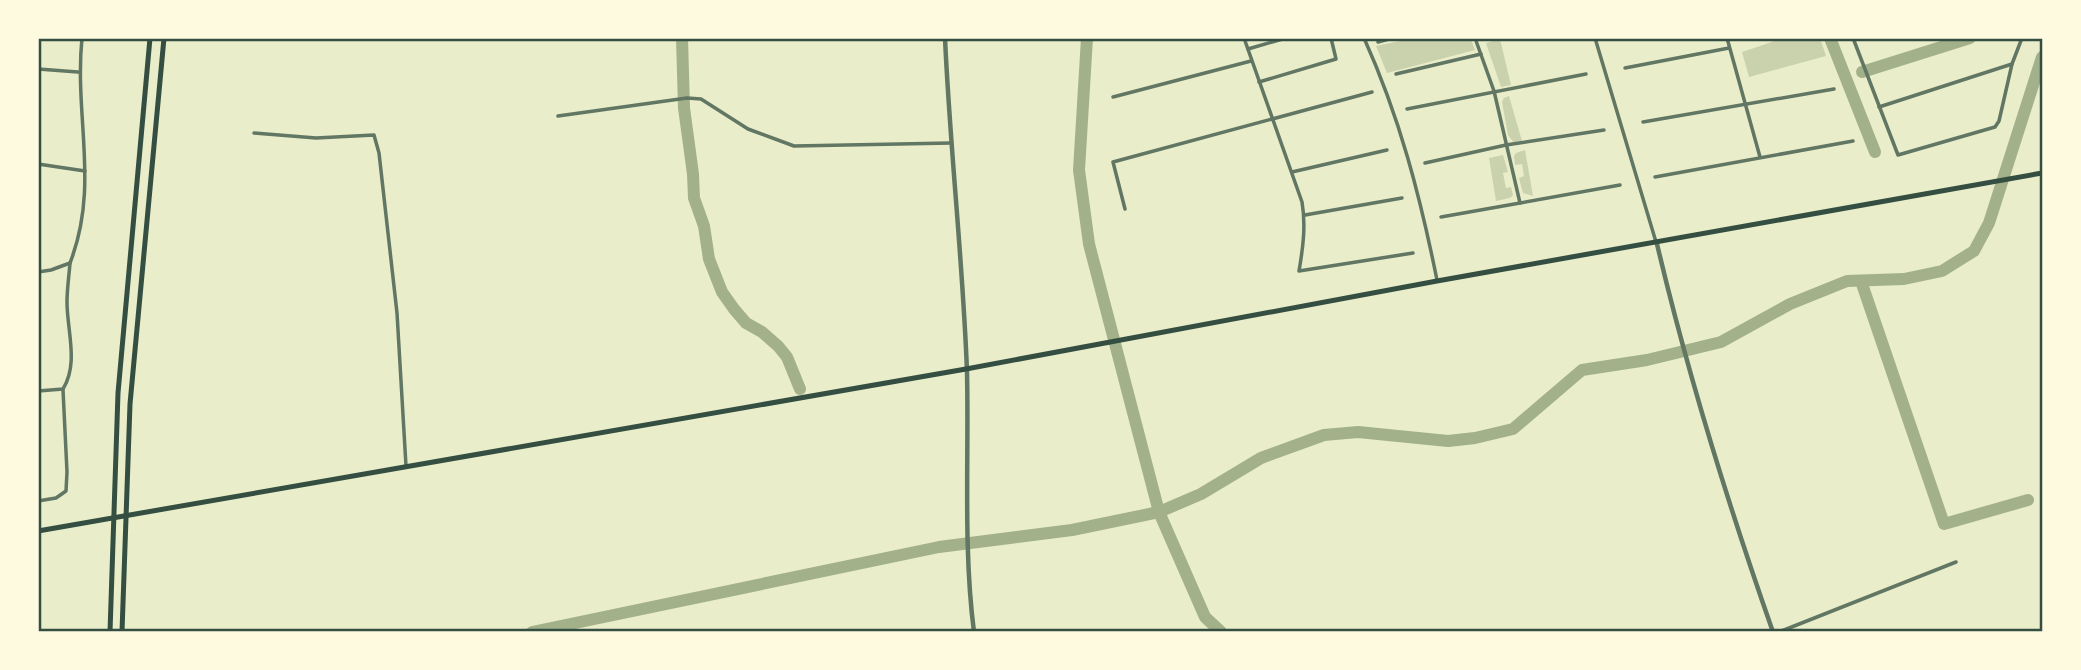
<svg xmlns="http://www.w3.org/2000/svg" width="2081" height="670" font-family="'DejaVu Sans',sans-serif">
<rect width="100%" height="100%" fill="#e9edc9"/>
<g fill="#cad2ad">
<polygon points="1820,38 1826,56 1749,77 1742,52 1781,39"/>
<polygon points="1471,39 1475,50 1387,73 1376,46 1410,39"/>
<polygon points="1500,39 1511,85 1501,87 1486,43"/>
<polygon points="1509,96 1522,141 1514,143 1508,135 1502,102 1504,98"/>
<polygon points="1525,150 1533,196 1523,193 1519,178 1524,176 1522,164 1515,165 1514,156 1516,153"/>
<polygon points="1503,155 1508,172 1503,173 1506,188 1511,187 1513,195 1510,198 1496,201 1489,158"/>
</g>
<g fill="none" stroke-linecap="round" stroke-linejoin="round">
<g stroke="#a3b18a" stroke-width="12">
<polyline points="682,38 684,108 693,174 694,198 704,226 709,259 722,292 734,309 746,323 762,332 778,346 787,357 800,389"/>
<polyline points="1087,38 1079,170 1089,244 1159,512 1205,617 1221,632"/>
<polyline points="1830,38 1875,152"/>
<polyline points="1862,72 1970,38"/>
<polyline points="1861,281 1944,524 2028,500"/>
<polyline points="532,632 939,547 1072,530 1159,512 1201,494 1261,458 1324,435 1358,432 1448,441 1475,438 1513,429 1582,370 1647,360 1721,342 1790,304 1847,281 1904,279 1942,271 1974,251 1989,223 2042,57"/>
</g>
<g stroke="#617663" stroke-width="3.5">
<path d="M1244 38 1302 202C1306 225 1303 248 1299 271L1413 253"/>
<path d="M1364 38C1400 118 1420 196 1437 280"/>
<polyline points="1475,38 1494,91 1520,203 1620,185"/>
<polyline points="1595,38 1656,242"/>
<polyline points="1727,38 1760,157"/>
<polyline points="1853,38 1898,155 1995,127 1999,121 2012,64 2022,38"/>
<polyline points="1378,42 1393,38"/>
<polyline points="1248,49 1286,38"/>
<polyline points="1625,68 1729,48"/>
<polyline points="38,69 78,72"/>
<polyline points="1396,74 1481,54"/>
<polyline points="1259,82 1336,59 1331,38"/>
<polyline points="1113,97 1251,61"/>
<polyline points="1879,107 2012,64"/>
<polyline points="1407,109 1586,74"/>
<polyline points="558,116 687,98 701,99 748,129 794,146 951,143"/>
<polyline points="1643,122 1834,89"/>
<polyline points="254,133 316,138 374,135 379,153 397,313 406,466"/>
<polyline points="1425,163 1506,145 1604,130"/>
<polyline points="38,164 85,171"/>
<polyline points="1292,172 1387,150"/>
<polyline points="1655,177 1853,141"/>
<polyline points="1125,209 1113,162 1372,92"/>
<polyline points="1305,215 1402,198"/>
<polyline points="1441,217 1520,203"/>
<path d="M38 272 51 270 70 263C100 186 74 117 82 38"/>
<path d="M38 391 63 389C79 363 67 331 67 302 67 289 69 276 70 263"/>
<polyline points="38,501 56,498 66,491 67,472 63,390"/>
<polyline points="1779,632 1956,562"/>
</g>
<g stroke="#617663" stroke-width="4.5">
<path d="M945 38C950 150 963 261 967 372 969 457 963 548 974 632"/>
<path d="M1657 244C1688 375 1728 504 1773 632"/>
</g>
<polyline stroke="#344e41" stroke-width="5" points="38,531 966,369 1437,281 2042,173"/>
<g stroke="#344e41" stroke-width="5">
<polyline points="110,632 118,393 150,38"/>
<polyline points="122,632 130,404 164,38"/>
</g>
</g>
<rect width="2081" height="670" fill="none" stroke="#fefae0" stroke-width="80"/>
<rect x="40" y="40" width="2001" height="590" fill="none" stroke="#344e41" stroke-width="2.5"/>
</svg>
